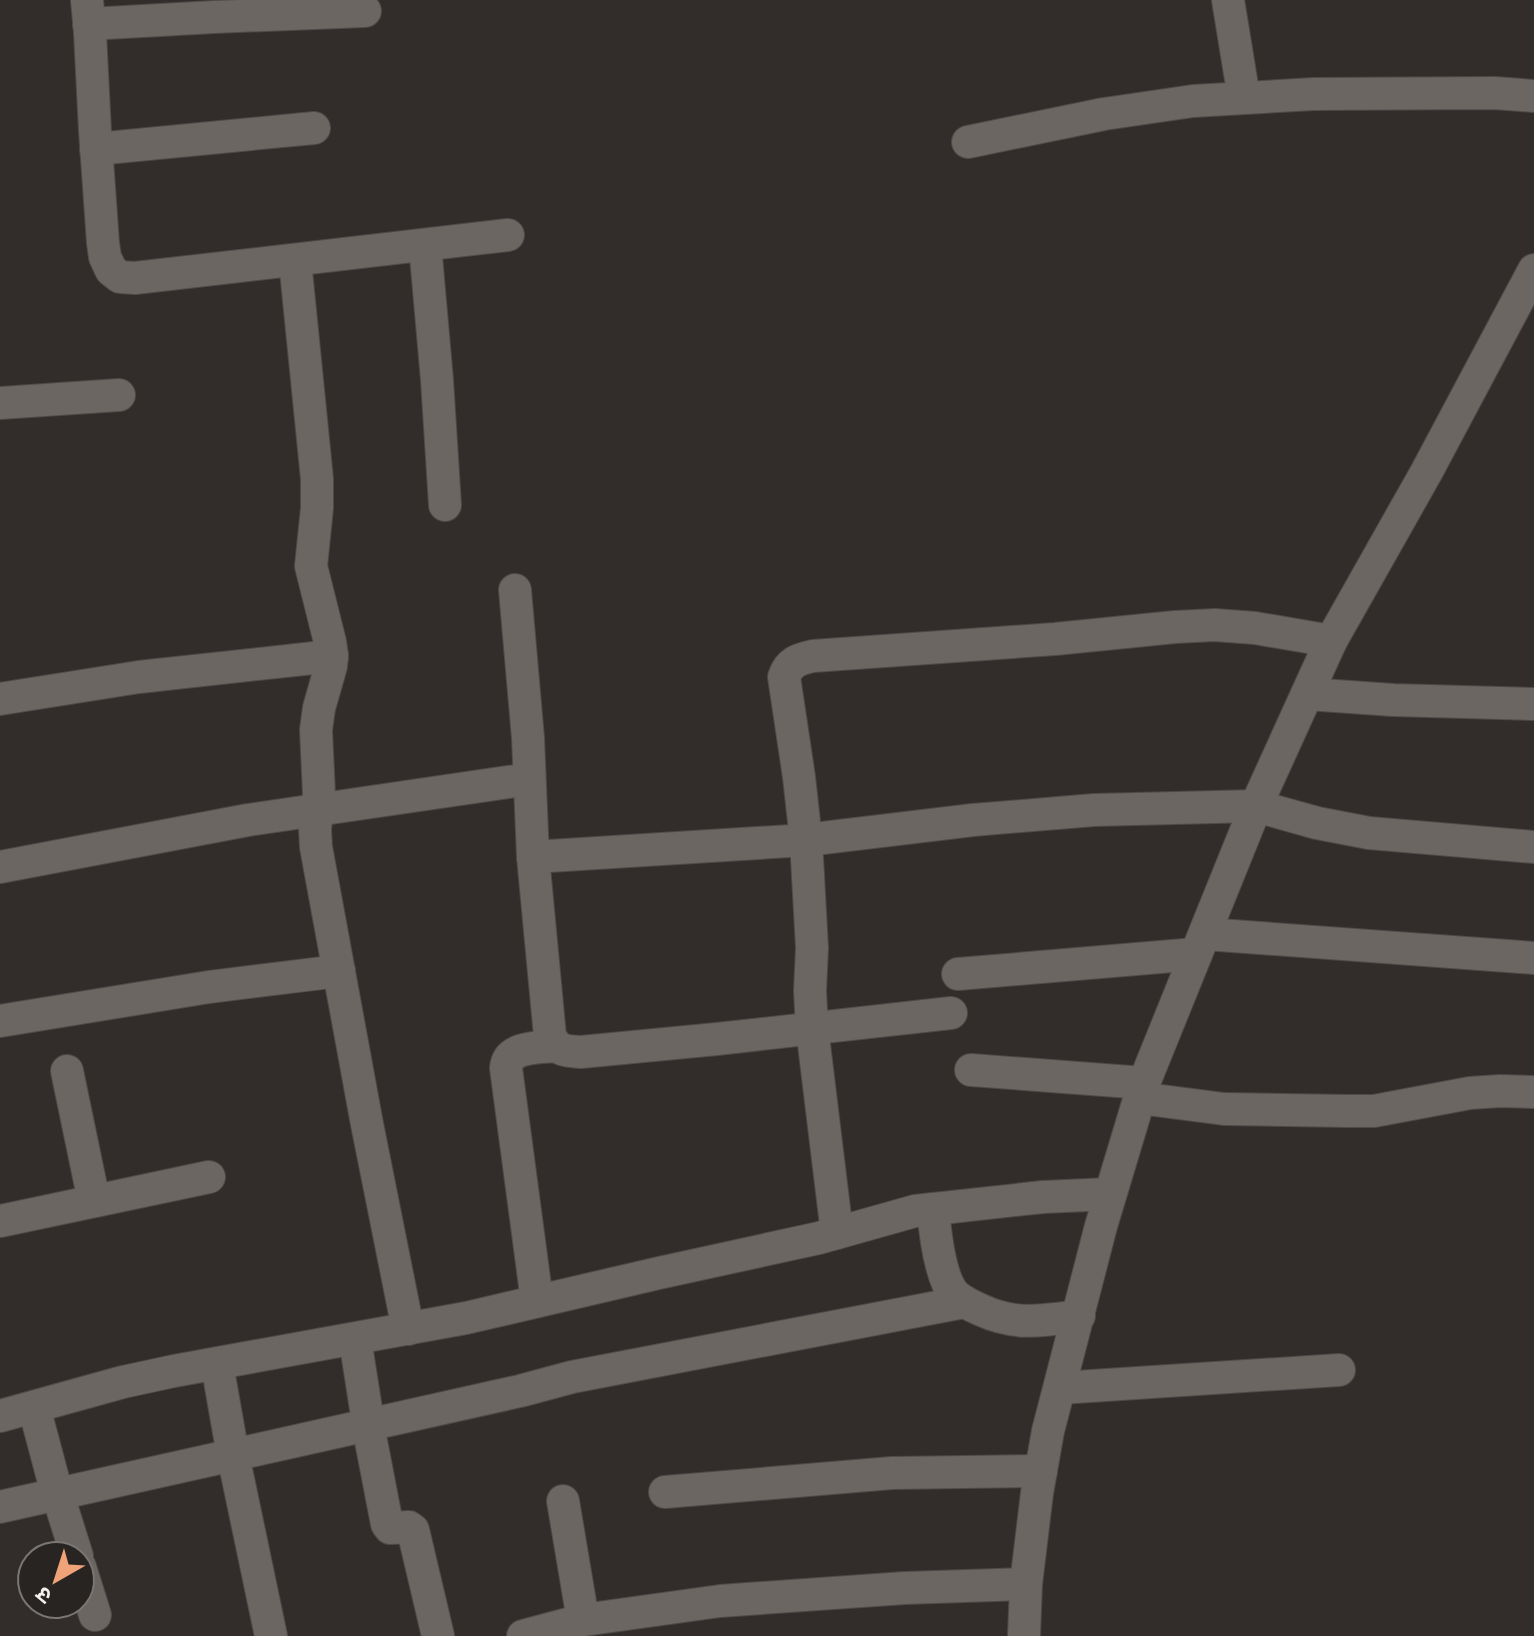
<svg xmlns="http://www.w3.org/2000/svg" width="1534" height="1636" font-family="'Crimson Pro','Noto Sans Devanagari',serif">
<rect width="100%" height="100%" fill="#322d2b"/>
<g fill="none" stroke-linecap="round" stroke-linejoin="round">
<defs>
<g id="street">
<polyline points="87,0 90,33 95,131 103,243 105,257 111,270 120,277 135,278 508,235"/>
<polyline points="1228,0 1244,98"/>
<polyline points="89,24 214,17 365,11"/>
<polyline points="968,142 1104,114 1193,101 1314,94 1494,93 1534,96"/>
<polyline points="96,149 314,128"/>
<polyline points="425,245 437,380 445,505"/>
<polyline points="295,261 317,479 317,508 311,566 330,642 332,656 331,666 319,708 316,730 319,794 315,829 316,847 367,1124 408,1329"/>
<polyline points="0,403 119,395"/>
<path d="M515 590 528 738 533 857 550 1036C558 1051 564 1051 581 1052L717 1039 951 1013"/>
<polyline points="1307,694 1393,700 1534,704"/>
<polyline points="0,699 139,677 332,656"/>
<polyline points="533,857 806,840 973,820 1094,810 1256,806 1317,823 1369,833 1534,847"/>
<polyline points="0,867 248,820 529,779"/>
<polyline points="1205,934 1534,958"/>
<polyline points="958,974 1196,954"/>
<polyline points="0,1021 209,987 339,971"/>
<polyline points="971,1070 1144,1083"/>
<polyline points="67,1071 94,1201"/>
<polyline points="1139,1098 1224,1109 1347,1111 1374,1111 1470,1093 1500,1091 1534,1092"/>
<path d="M933 1209C935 1232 940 1277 954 1294 961 1301 972 1306 981 1310 1016 1326 1042 1321 1079 1316"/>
<polyline points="0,1221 209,1177"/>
<path d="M837 1233 812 1028 810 991 812 948 806 840 799 777 784 677C789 662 799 659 813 656L1055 639 1175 627 1215 625 1255 628 1331 641"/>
<path d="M537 1301 506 1068C508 1046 537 1048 555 1046"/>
<polyline points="355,1339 371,1441 387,1524 390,1528 409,1527 413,1530 438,1636"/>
<polyline points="217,1364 233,1455 271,1636"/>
<polyline points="1060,1388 1339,1370"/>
<polyline points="34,1407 55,1486 77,1556"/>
<polyline points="0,1416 123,1382 174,1371 466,1318 659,1273 819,1238 915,1211 1043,1197 1110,1194"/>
<polyline points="665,1492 892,1473 1041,1471"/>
<polyline points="563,1501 583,1620"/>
<polyline points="0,1507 520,1391 572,1377 964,1302"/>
<polyline points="80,1567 95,1615"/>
<polyline points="523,1636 583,1620 720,1601 905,1588 1026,1584"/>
<polyline points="1024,1636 1026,1584 1037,1493 1048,1431 1101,1226 1144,1083 1256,806 1331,641 1427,471 1534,270"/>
</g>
</defs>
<use href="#street" stroke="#4e4a48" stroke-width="34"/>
<use href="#street" stroke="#6b6662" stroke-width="32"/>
</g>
<g transform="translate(56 1580) rotate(219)"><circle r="38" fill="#282421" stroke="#797673" stroke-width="2"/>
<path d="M0-6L14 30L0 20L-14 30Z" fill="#f0a279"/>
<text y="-12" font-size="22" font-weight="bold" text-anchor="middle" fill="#f3f0ee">उ</text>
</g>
</svg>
